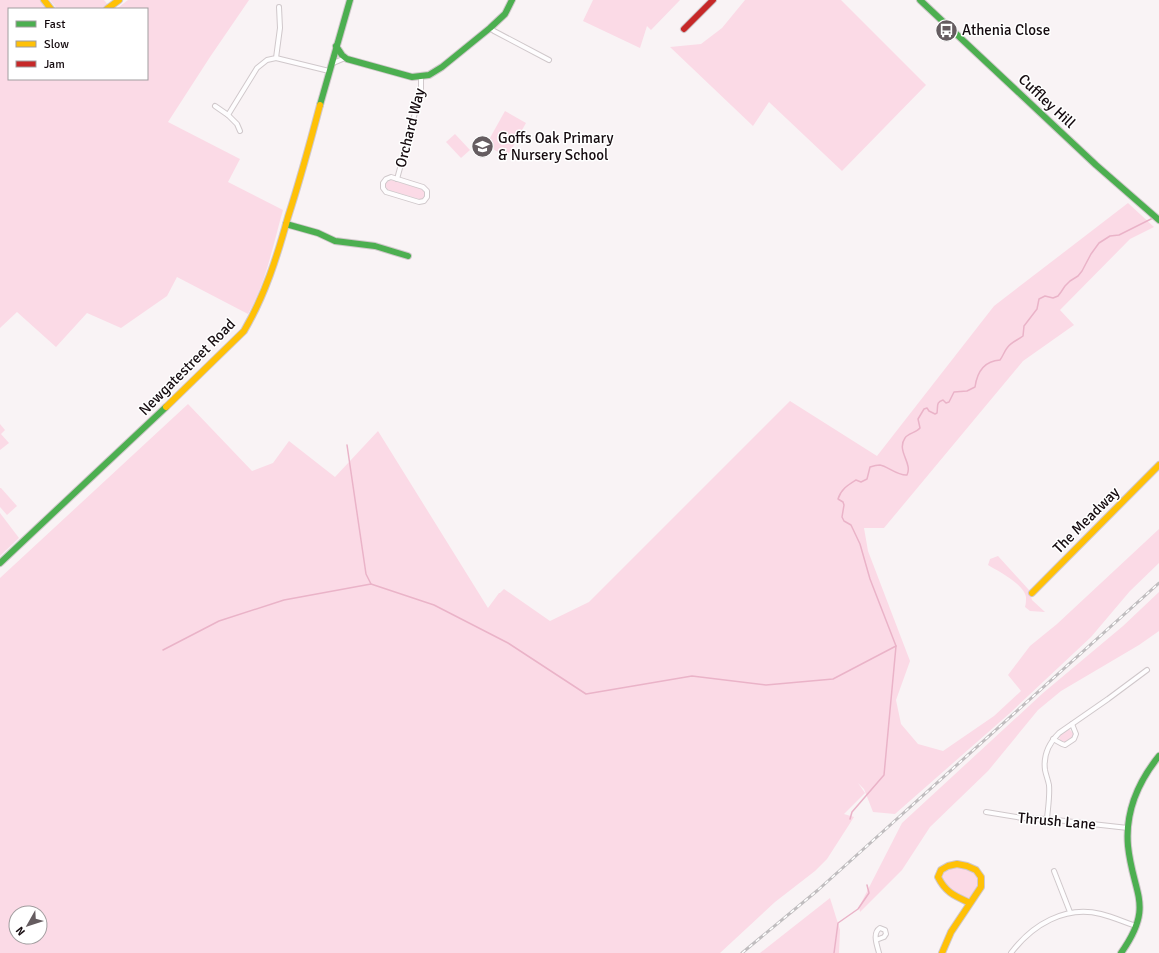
<svg xmlns="http://www.w3.org/2000/svg" width="1159" height="953" font-family="Signika,sans-serif">
<rect width="100%" height="100%" fill="#f9f3f5"/>
<g fill="#fbdae6" fill-rule="evenodd">
<path d="M0 0H42L49 9H9V79H147V9H116L128 0H249L210 57 168 122 240 159 228 182 283 210C273 245 266 283 248 314L177 277 167 296 121 328 87 313 56 347 17 312 0 328Z"/>
<polygon points="50,0 104,0 108,5 102,9 57,9"/>
<polygon points="593,0 680,0 651,30 647,26 640,48 583,21"/>
<polygon points="745,0 841,0 926,85 842,171 769,102 753,126 670,47 701,44 722,28"/>
<polygon points="505,111 526,123 507,157 486,145"/>
<polygon points="455,134 470,150 461,158 446,142"/>
<polygon points="392,180 422,189 425,192 425,197 422,199 419,199 388,190 386,187 386,182"/>
<path d="M1128 203 1154 227 1130 239 1060 310 1074 325 1023 361 884 528H864L868 551 910 661 896 700 901 724 918 744 943 751 994 716 1021 691 1008 675 1030 646 1057 624 1159 529V563L1130 591 1091 637 1010 713 895 814 873 812 864 789 858 783 865 793 844 814 854 817 827 859 815 871 775 902 720 953H0V578L188 404 252 471 273 463 289 441 335 477 378 431 488 608 499 593H500L504 589 550 621 589 602 790 401 877 456 994 306ZM16 913H40V937H16Z"/>
<polygon points="0,424 5,430 1,434 9,443 0,450"/>
<polygon points="0,488 1,488 17,506 7,515 0,507"/>
<polygon points="0,513 19,538 0,556"/>
<path d="M998 556 1029 590 1032 600 1045 612 1030 611 1025 607C1026 604 1026 600 1026 597 1024 584 998 571 988 565L990 559Z"/>
<polygon points="1159,592 1159,631 1139,645 1061,691 1038,710 988,771 930,827 902,870 860,912 859,907 902,823 1043,693 1123,626"/>
<polygon points="1069,729 1073,733 1073,737 1065,742 1060,741 1059,736 1060,734"/>
<path d="M954 866C968 868 975 869 981 883L969 899H966C953 891 940 888 942 871Z"/>
<polygon points="830,898 840,930 839,953 760,953"/>
</g>
<g fill="none" stroke-linecap="round" stroke-linejoin="round">
<g stroke="#eab3c8" stroke-width="1.5">
<polyline points="347,445 366,574 371,584"/>
<path d="M163 650 219 621 284 600 371 584 434 605 508 643 586 694 692 676 766 685 833 679 896 646 870 579 860 544 851 525 844 521 842 517 844 505 843 502 838 499C841 489 848 485 856 480L861 482 867 479 870 467C873 466 877 465 880 465 887 466 898 476 907 475 913 463 896 451 905 438 908 433 916 433 920 428L918 419 924 409 927 408 929 411 935 414 937 413C938 406 936 402 943 400L946 403 949 402 954 392 967 391 975 387C977 373 984 361 1000 360 1003 356 1004 352 1007 348 1011 342 1018 340 1023 336L1024 326 1037 309 1039 299 1045 296 1053 298 1058 296 1061 292 1065 286 1070 281 1078 276 1082 271 1091 254 1099 243 1110 236 1119 235 1153 218"/>
<polyline points="850,819 852,812 884,775 896,646"/>
<polyline points="834,953 838,923 858,909 869,893 867,885"/>
</g>
<defs>
<g id="street">
<polyline points="490,28 494,31 549,60"/>
<polyline points="276,58 329,71"/>
<polyline points="331,64 345,58"/>
<polyline points="215,106 228,115 257,68 267,60 276,58 280,28 279,7"/>
<polyline points="228,115 237,124 240,131"/>
<polygon points="391,177 423,187 427,191 427,197 424,201 419,202 386,192 383,188 383,183 386,179"/>
<polyline points="397,179 421,91 421,77"/>
<polyline points="1053,739 1062,744 1065,745 1074,739 1076,734 1072,724"/>
<polyline points="986,812 1022,818 1047,819 1128,828"/>
<path d="M1047 819C1048 807 1050 796 1049 785 1048 780 1046 775 1045 770 1043 755 1049 743 1059 733L1108 699 1147 670"/>
<polyline points="1054,871 1070,912"/>
<path d="M876 940 884 937 886 934 885 930 880 928C872 933 877 945 879 953"/>
<path d="M1011 953C1032 925 1065 905 1101 914 1113 917 1124 922 1136 926"/>
</g>
<g id="fast">
<polyline points="920,0 1096,165 1159,220"/>
<polyline points="336,46 342,55 347,59 412,77 429,75 442,67 490,28 505,14 512,0"/>
<polyline points="320,105 350,0"/>
<polyline points="286,224 318,233 335,241 375,246 408,256"/>
<polyline points="0,563 166,407"/>
<path d="M1121 953C1155 905 1133 895 1128 846 1125 812 1138 782 1159 756"/>
</g>
<g id="slow">
<polyline points="44,0 51,9"/>
<polyline points="107,9 119,0"/>
<path d="M166 407 244 331C265 295 277 257 288 217 300 180 310 143 320 105"/>
<polyline points="1032,593 1159,465"/>
<path d="M942 953 951 932 981 887V877L976 870 967 866 957 864 948 866 941 870 938 877C946 893 955 896 970 903"/>
</g>
<polyline id="jam" points="684,29 713,0"/>
</defs>
<use href="#street" stroke="#d0c8cb" stroke-width="6"/>
<use href="#fast" stroke="#d0c8cb" stroke-width="8"/>
<use href="#slow" stroke="#d0c8cb" stroke-width="8"/>
<use href="#jam" stroke="#d0c8cb" stroke-width="8"/>
<use href="#street" stroke="#fefdfe" stroke-width="4"/>
<use href="#fast" stroke="#4caf50" stroke-width="6"/>
<use href="#slow" stroke="#ffc107" stroke-width="6"/>
<use href="#jam" stroke="#c62828" stroke-width="6"/>
<defs>
<polyline id="rail" points="742,953 818,890 1159,583"/>
</defs>
<use href="#rail" stroke="#c0bdbf" stroke-width="3"/>
<use href="#rail" stroke="#fff" stroke-width="1.5" stroke-dasharray="4.5" stroke-linecap="butt"/>
</g>
<defs>
<symbol id="bus-disc" viewBox="-11 -11 22 22"><circle r="9.5" fill="#655c60" stroke="#fff"/><path d="M-5-6H5V4H4V6H2V4H-2V6H-4V4H-5ZM-3.5-4V0h7V-4ZM-3.5 1.2v1.5H-2V1.2ZM2 1.2v1.5H3.5V1.2Z" fill="#fff"/></symbol>
<symbol id="school-disc" viewBox="-11 -11 22 22"><circle r="9.5" fill="#655c60" stroke="#fff"/><path d="M0-5L7-2L0 1L-7-2ZM-4 1L0 2.5L4 1V4Q0 6-4 4Z" fill="#fff"/></symbol>
</defs>
<g fill-rule="evenodd">
<use href="#bus-disc" x="934" y="18" width="25" height="25"/>
<use href="#school-disc" x="470" y="134" width="25" height="25"/>
</g>
<g text-anchor="middle" stroke-width="3" stroke-linejoin="round" paint-order="stroke">
<g font-size="15" fill="#150b0f" stroke="#fff" text-anchor="start">
<text x="962" y="35">Athenia Close</text>
<text x="498" y="143">Goffs Oak Primary<tspan x="498" dy="17">&amp; Nursery School</tspan></text>
</g>
<g font-size="15" fill="#150b0f" stroke="#fff">
<text transform="translate(1047 101) rotate(43)" y="5">Cuffley Hill</text>
<text transform="translate(410 128) rotate(-76)" y="5">Orchard Way</text>
<text transform="translate(187 367) rotate(-45)" y="5">Newgatestreet Road</text>
<text transform="translate(1086 520) rotate(-45)" y="5">The Meadway</text>
<text transform="translate(1057 821) rotate(5)" y="5">Thrush Lane</text>
</g>
</g>
<rect x="8" y="8" width="140" height="72" fill="#ffffff" stroke="#a19d9f"/>
<rect x="16" y="21" width="20" height="6" fill="#4caf50" stroke="#a19d9f"/>
<text x="44" y="28" font-size="12" fill="#150b0f">Fast</text>
<rect x="16" y="41" width="20" height="6" fill="#ffc107" stroke="#a19d9f"/>
<text x="44" y="48" font-size="12" fill="#150b0f">Slow</text>
<rect x="16" y="61" width="20" height="6" fill="#c62828" stroke="#a19d9f"/>
<text x="44" y="68" font-size="12" fill="#150b0f">Jam</text>
<g transform="translate(28 925) rotate(231)"><circle r="19" fill="#ffffff" stroke="#a19d9f"/>
<path d="M0-3L7 15L0 10L-7 15Z" fill="#655c60"/>
<text y="-6" font-size="11" font-weight="bold" text-anchor="middle" fill="#150b0f">N</text>
</g>
</svg>
